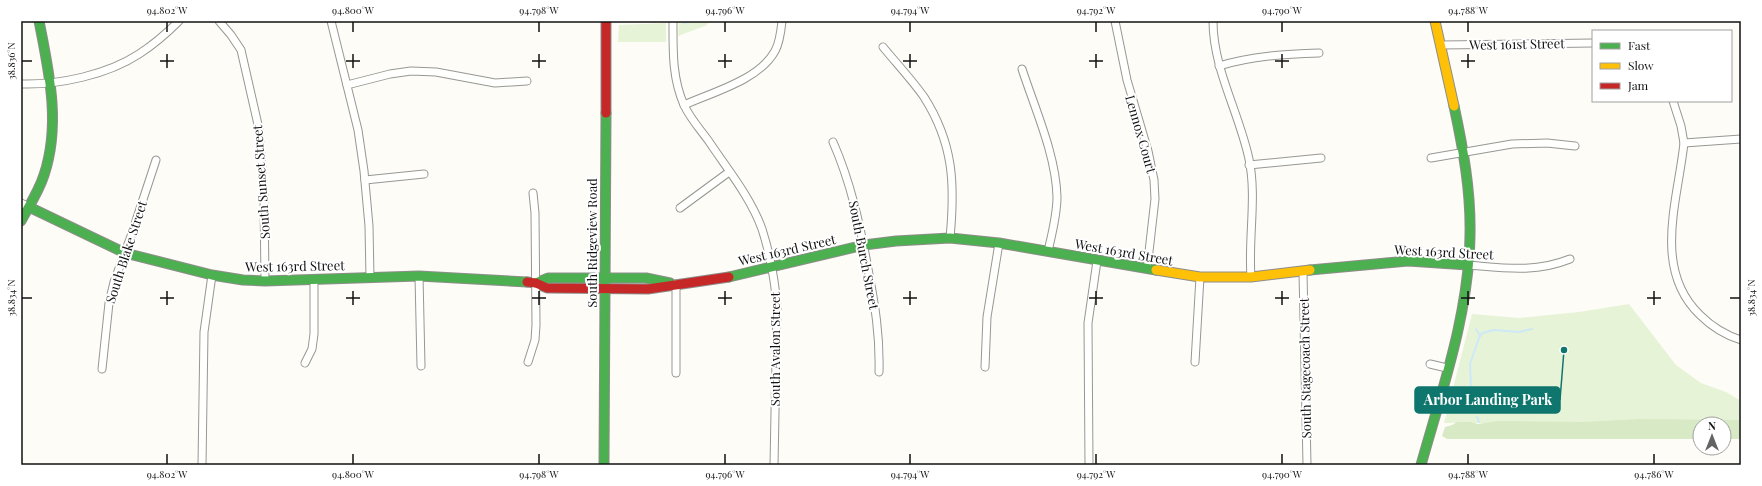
<svg xmlns="http://www.w3.org/2000/svg" width="1762" height="486" font-family="'Playfair Display',serif">
<rect width="100%" height="100%" fill="#fdfcf7"/>
<g fill="#e7f3d7">
<polygon points="679,21 711,21 705,26 678,36"/>
<polygon points="666,23 666,42 618,42 619,25"/>
<polygon points="1629,304 1676,365 1701,383 1726,392 1741,401 1741,423 1444,423 1472,314 1519,318 1579,312"/>
</g>
<polygon fill="#d8eac5" points="1640,419 1741,420 1741,439 1724,439 1724,424 1700,424 1700,439 1447,439 1442,436 1445,427 1452,425 1457,422 1471,422 1478,424 1497,421 1583,422"/>
<g fill="none" stroke-linecap="round" stroke-linejoin="round">
<g stroke="#cde8f7" stroke-width="2">
<polyline points="684,23 690,21"/>
<polyline points="1476,329 1480,336"/>
<polyline points="1472,409 1470,364 1479,338 1482,333 1494,330 1519,332 1532,329"/>
<polyline points="1477,417 1479,422"/>
</g>
<defs>
<g id="street">
<polyline points="219,21 231,35 241,50 259,129 264,197 265,281"/>
<polyline points="331,21 358,130 364,171 369,226 370,278"/>
<path d="M673 21C673 50 672 78 684 105 691 120 701 130 710 143 728 170 751 198 762 229 770 254 775 281 777 307L774 465"/>
<polyline points="1115,21 1127,80 1148,151 1154,180 1155,199 1147,269"/>
<path d="M1213 21C1213 69 1239 112 1249 159 1257 197 1248 238 1251 277"/>
<polyline points="1440,45 1593,43"/>
<path d="M883 47C897 64 912 80 924 97 954 144 955 185 950 238"/>
<path d="M1219 66C1252 56 1285 54 1319 53"/>
<path d="M1022 69C1035 109 1056 155 1057 197 1057 215 1052 234 1048 251"/>
<path d="M21 84C59 85 107 75 139 54 153 45 167 33 179 21"/>
<polyline points="347,85 390,74 411,71 436,72 495,83 527,81"/>
<polyline points="1673,101 1681,126 1684,143 1741,139"/>
<path d="M684 105C713 92 759 80 775 51 780 42 781 31 782 21"/>
<path d="M833 142C851 183 860 225 868 269 875 305 880 335 879 372"/>
<path d="M1684 143C1678 200 1652 269 1700 315 1712 327 1725 335 1741 340"/>
<polyline points="1431,158 1512,144 1547,143 1575,146"/>
<polyline points="1249,165 1321,158"/>
<polyline points="365,180 424,174"/>
<polyline points="21,203 29,207"/>
<polyline points="680,208 729,172"/>
<path d="M1468 265C1505 268 1535 273 1570 259"/>
<polyline points="1303,272 1307,465"/>
<polyline points="419,276 421,366"/>
<polyline points="676,284 676,373"/>
<polyline points="528,362 535,340 536,325 535,213 533,193"/>
<polyline points="1195,362 1200,277"/>
<polyline points="305,363 312,349 314,334 314,279"/>
<polyline points="1430,364 1447,368"/>
<polyline points="985,367 987,317 999,243"/>
<polyline points="102,369 109,303 114,282 131,236 156,160"/>
<polyline points="202,465 204,332 212,275"/>
<polyline points="1089,465 1088,323 1097,261"/>
</g>
<g id="fast">
<polyline points="29,207 125,253 212,275 243,280 265,281 419,276 527,282"/>
<path d="M21 221C29 206 39 191 44 175 61 124 49 72 39 21"/>
<polyline points="1310,270 1408,261 1468,265"/>
<polyline points="729,277 864,245 896,241 950,238 999,243 1156,270"/>
<polyline points="536,283 548,278 646,278 670,283"/>
<polyline points="604,465 606,113"/>
<path d="M1421 465C1442 390 1469 314 1470 235 1471 191 1463 148 1454 106"/>
</g>
<g id="slow">
<polyline points="1435,21 1454,106"/>
<polyline points="1156,270 1200,277 1251,277 1310,270"/>
</g>
<g id="jam">
<polyline points="606,113 606,21"/>
<polyline points="527,282 536,283 547,288 648,289 729,277"/>
</g>
</defs>
<use href="#street" stroke="#979795" stroke-width="9"/>
<use href="#fast" stroke="#8e8d8b" stroke-width="11"/>
<use href="#slow" stroke="#8e8d8b" stroke-width="11"/>
<use href="#jam" stroke="#8e8d8b" stroke-width="11"/>
<use href="#street" stroke="#fffffe" stroke-width="7"/>
<use href="#fast" stroke="#4caf50" stroke-width="9"/>
<use href="#slow" stroke="#ffc107" stroke-width="9"/>
<use href="#jam" stroke="#c62828" stroke-width="9"/>
</g>
<path fill="none" stroke="#111" stroke-width="1.5" d="M167 22V32M353 22V32M539 22V32M725 22V32M910 22V32M1096 22V32M1282 22V32M1468 22V32M167 54V68M353 54V68M539 54V68M725 54V68M910 54V68M1096 54V68M1282 54V68M1468 54V68M22 61H32M160 61H174M346 61H360M532 61H546M718 61H732M903 61H917M1089 61H1103M1275 61H1289M1461 61H1475M167 291V305M353 291V305M539 291V305M725 291V305M910 291V305M1096 291V305M1282 291V305M1468 291V305M1654 291V305M22 298H32M160 298H174M346 298H360M532 298H546M718 298H732M903 298H917M1089 298H1103M1275 298H1289M1461 298H1475M1647 298H1661M1730 298H1740M167 454V464M353 454V464M539 454V464M725 454V464M910 454V464M1096 454V464M1282 454V464M1468 454V464M1654 454V464"/>
<g text-anchor="middle" stroke-width="4" stroke-linejoin="round" paint-order="stroke">
<g font-size="13" fill="#111" stroke="#fff">
<text transform="translate(1517 44) rotate(-1)" y="5">West 161st Street</text>
<text transform="translate(1141 134) rotate(74)" y="5">Lennox Court</text>
<text transform="translate(261 182) rotate(-94)" y="5">South Sunset Street</text>
<text transform="translate(592 243) rotate(-90)" y="5">South Ridgeview Road</text>
<text transform="translate(787 250) rotate(-13)" y="5">West 163rd Street</text>
<text transform="translate(126 252) rotate(-72)" y="5">South Blake Street</text>
<text transform="translate(1124 252) rotate(10)" y="5">West 163rd Street</text>
<text transform="translate(1444 252) rotate(3)" y="5">West 163rd Street</text>
<text transform="translate(864 255) rotate(79)" y="5">South Burch Street</text>
<text transform="translate(295 266) rotate(-1)" y="5">West 163rd Street</text>
<text transform="translate(775 349) rotate(-90)" y="5">South Avalon Street</text>
<text transform="translate(1305 368) rotate(-91)" y="5">South Stagecoach Street</text>
</g>
</g>
<path fill="none" stroke="#0f766e" stroke-width="1.5" d="M1564 350L1560 400"/>
<circle fill="#0f766e" stroke="#fff" stroke-width="1.5" cx="1564" cy="350" r="4"/>
<rect fill="#0f766e" stroke="#0f766e" stroke-width="1.5" x="1415" y="387" width="145" height="26" rx="4"/>
<g font-size="14" text-anchor="middle" font-weight="bold" fill="#fff">
<text x="1488" y="405">Arbor Landing Park</text>
</g>
<rect width="1762" height="486" fill="none" stroke="#ffffff" stroke-width="44"/>
<rect x="1592" y="30" width="140" height="72" fill="#ffffff" stroke="#a0a0a0"/>
<rect x="1600" y="43" width="20" height="6" fill="#4caf50" stroke="#a0a0a0"/>
<text x="1628" y="50" font-size="12" fill="#111111">Fast</text>
<rect x="1600" y="63" width="20" height="6" fill="#ffc107" stroke="#a0a0a0"/>
<text x="1628" y="70" font-size="12" fill="#111111">Slow</text>
<rect x="1600" y="83" width="20" height="6" fill="#c62828" stroke="#a0a0a0"/>
<text x="1628" y="90" font-size="12" fill="#111111">Jam</text>
<g transform="translate(1712 436)"><circle r="19" fill="#ffffff" stroke="#a0a0a0"/>
<path d="M0-3L7 15L0 10L-7 15Z" fill="#646362"/>
<text y="-6" font-size="11" font-weight="bold" text-anchor="middle" fill="#111111">N</text>
</g>
<rect x="22" y="22" width="1718" height="442" fill="none" stroke="#111" stroke-width="1.5"/>
<g font-size="10" text-anchor="middle" fill="#111">
<text x="167" y="14">94.802°W</text>
<text x="353" y="14">94.800°W</text>
<text x="539" y="14">94.798°W</text>
<text x="725" y="14">94.796°W</text>
<text x="910" y="14">94.794°W</text>
<text x="1096" y="14">94.792°W</text>
<text x="1282" y="14">94.790°W</text>
<text x="1468" y="14">94.788°W</text>
<text transform="translate(11 61) rotate(-90)" y="4">38.836°N</text>
<text transform="translate(11 298) rotate(-90)" y="4">38.834°N</text>
<text transform="translate(1751 298) rotate(-90)" y="4">38.834°N</text>
<text x="167" y="478">94.802°W</text>
<text x="353" y="478">94.800°W</text>
<text x="539" y="478">94.798°W</text>
<text x="725" y="478">94.796°W</text>
<text x="910" y="478">94.794°W</text>
<text x="1096" y="478">94.792°W</text>
<text x="1282" y="478">94.790°W</text>
<text x="1468" y="478">94.788°W</text>
<text x="1654" y="478">94.786°W</text>
</g>
</svg>
